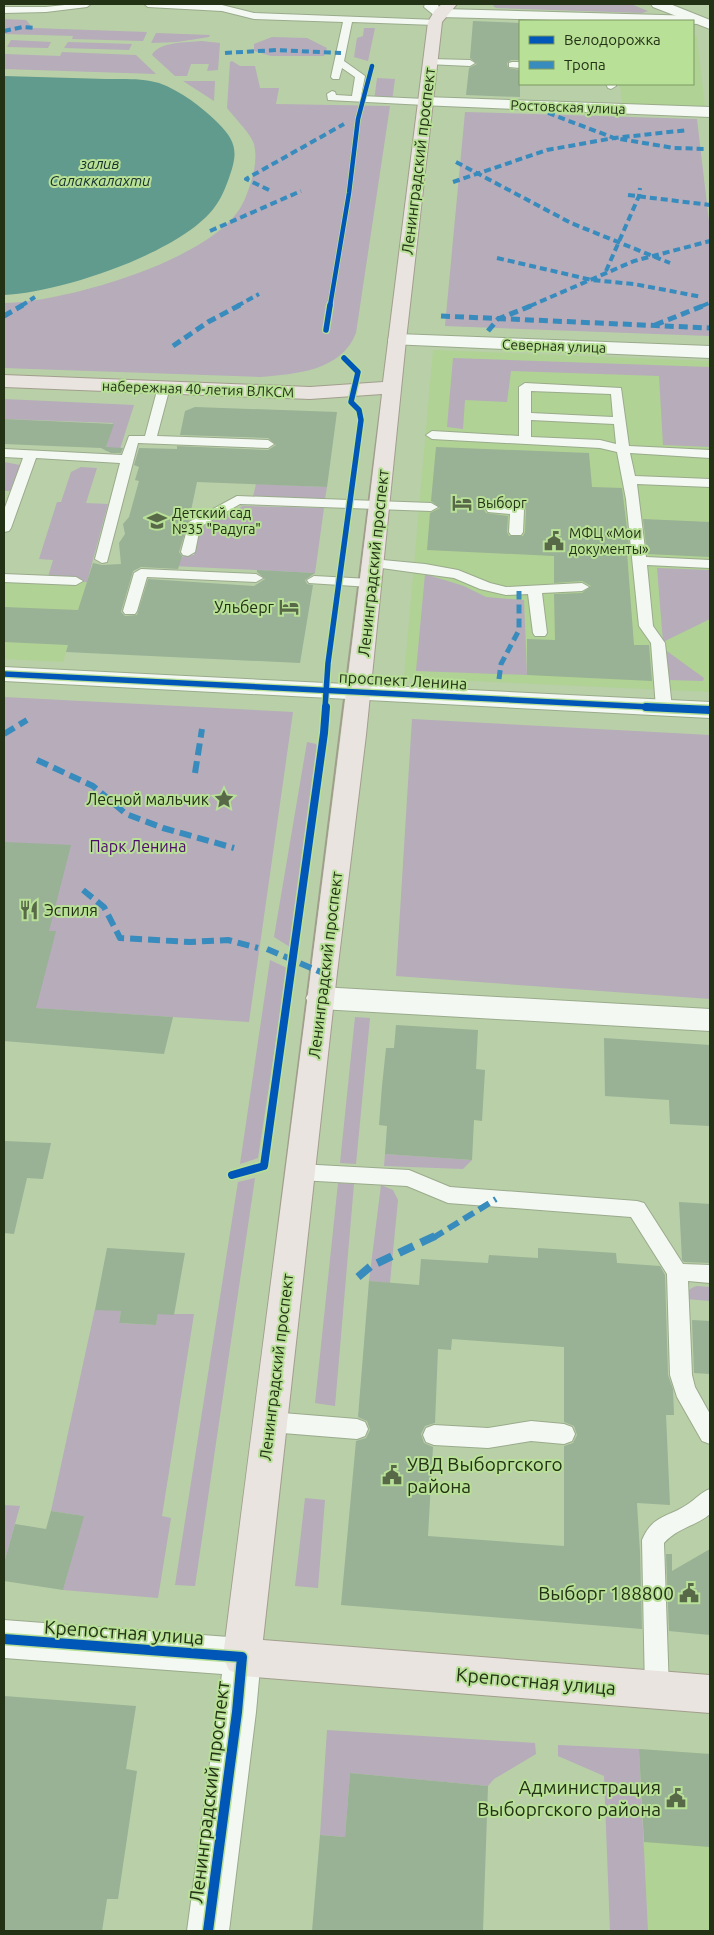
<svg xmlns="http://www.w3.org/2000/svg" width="714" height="1935" font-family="Ubuntu,sans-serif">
<rect width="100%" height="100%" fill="#b9cfa8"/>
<g fill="#b0d295">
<polygon points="693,35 697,37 705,106 622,104 620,84 693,84"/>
<polygon points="433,350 710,361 710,692 404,678"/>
<polygon points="4,578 87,582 63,662 4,659"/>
<polygon points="639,1749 710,1754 710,1931 648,1931"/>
</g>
<g fill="#b6acba">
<polygon points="495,4 631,4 648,11 642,13 496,8 493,6"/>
<polygon points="4,19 26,20 33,28 147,32 143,41 72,39 73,36 4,34"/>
<polygon points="364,28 375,28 368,61 354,57 357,38 363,36"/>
<polygon points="156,33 210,35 209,37 177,42 151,43"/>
<polygon points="272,37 307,38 327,48 324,56 271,56 254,51 254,44"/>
<polygon points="11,40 51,42 48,48 7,47"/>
<path d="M201 41 220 43 218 70 207 71 209 64H191L187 76H175L152 55C159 41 187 43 201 41Z"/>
<polygon points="68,42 132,44 129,50 64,48"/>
<polygon points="62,52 136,55 156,74 4,69 4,54 60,56"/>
<path d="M232 61 240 66H255L260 88H279L276 104 390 106 356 333C341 371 296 374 260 377L4 368V303C65 302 204 262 239 210 245 201 248 191 251 182 255 169 257 157 254 144 251 134 234 117 227 108L230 62Z"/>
<polygon points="377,78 395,79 392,101 374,101"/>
<polygon points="183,81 215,81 214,101"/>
<polygon points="465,112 697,119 710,230 710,336 445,326"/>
<polygon points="453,358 710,367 710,447 663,445 659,376 511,371 507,402 465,400 463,429 447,427"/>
<polygon points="4,399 134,405 120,449 105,451 113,423 4,419"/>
<polygon points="4,462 20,465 10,491 4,491"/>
<polygon points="81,467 97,468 86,503 108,504 87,582 47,580 53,560 39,559 57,502 61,502 71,472"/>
<polygon points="256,484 327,487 325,499 253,497"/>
<polygon points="243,506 324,508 315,573 173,566 179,557 194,555 199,528"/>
<polygon points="657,568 710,570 710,619 663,642"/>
<polygon points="425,574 464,586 486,597 524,600 527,675 416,671"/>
<polygon points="664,649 704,678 703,681 667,680"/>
<polygon points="4,697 293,712 249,1022 4,1006"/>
<polygon points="412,719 710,735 710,999 396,976"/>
<polygon points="307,742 316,744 319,748 290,947 274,937"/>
<polygon points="270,960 287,968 258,1158 240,1164"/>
<polygon points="355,1017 370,1018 356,1164 340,1163"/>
<polygon points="385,1154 472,1160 463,1169 384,1166"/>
<polygon points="255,1178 195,1586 175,1585 238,1182"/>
<polygon points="338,1183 354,1184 335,1406 315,1403"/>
<polygon points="381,1185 393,1190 398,1200 390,1283 369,1281"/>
<path d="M697 1286 710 1287V1301L686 1299C686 1291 690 1288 697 1286Z"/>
<polygon points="95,1309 121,1311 119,1323 156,1325 158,1314 194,1314 162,1516 171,1518 158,1598 63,1590 83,1516 51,1511"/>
<polygon points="305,1498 325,1500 318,1588 295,1586"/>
<polygon points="4,1505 20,1506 4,1563"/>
<polygon points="327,1730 535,1743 536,1754 494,1779 488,1786 350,1773 345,1837 320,1835"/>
<polygon points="558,1745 639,1749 648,1931 610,1931 604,1776 558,1756"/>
</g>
<path fill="#609b8d" d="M4 76C38 77 72 78 106 79 123 79 143 78 159 83 181 91 202 107 218 123 237 142 238 153 229 178 225 189 221 199 214 208 180 253 59 293 4 295Z"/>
<g fill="#99b195" fill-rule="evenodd">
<polygon points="473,21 520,23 520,60 511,60 507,63 508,68 520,70 520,97 466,95 469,68 477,64 470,58"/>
<polygon points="195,407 337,412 327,487 197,482 189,520 179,552 182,556 178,569 141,567 133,571 121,612 125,616 137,615 148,579 254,586 265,579 257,572 257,570 315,573 305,580 307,584 313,585 300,663 66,652 68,645 4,642 4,607 78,610 93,563 102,565 121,564 119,543 125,534 123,524 129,517 139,481 135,480 139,467 134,465 139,448 177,449 177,446 268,450 276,445 268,438 180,435 185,411"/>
<polygon points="4,419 114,424 106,447 123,448 121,453 111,453 101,448 4,444"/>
<path d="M436 447 589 453 592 487 622 488 630 553H627L634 645H649L652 681 527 675V639L555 640 554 594 582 593 591 586 582 581 554 583V556L427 550 430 513 440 508 431 501ZM493 503 524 506 526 510 525 532 523 536H509L507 532 508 516 486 513 484 510 486 505Z"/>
<polygon points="643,519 710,522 710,557 647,554"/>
<polygon points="4,842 71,845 49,931 56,931 36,1008 173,1017 164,1054 4,1041"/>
<polygon points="396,1025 478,1030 476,1069 485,1070 482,1121 474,1120 472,1160 385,1154 387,1126 379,1125 382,1086 386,1048 394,1048"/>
<polygon points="604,1038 710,1045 710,1126 670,1124 669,1100 605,1096"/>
<polygon points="4,1141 51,1143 43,1179 27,1178 14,1234 4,1233"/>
<polygon points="679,1202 710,1204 710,1263 684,1262 682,1260"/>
<polygon points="107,1248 185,1253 174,1315 158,1314 156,1325 119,1323 121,1311 95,1310"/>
<path d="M538 1248 616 1253 617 1263 660 1266 665 1275 668 1375 673 1389 674 1415H666L670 1505 637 1503 640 1552 642 1629 341 1605 356 1441 366 1438 370 1430 367 1421 358 1417 369 1281 419 1285 421 1259 488 1263 489 1255 538 1258ZM452 1339 564 1347V1422L574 1426 577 1435 573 1443 564 1446V1546L428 1536 433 1447 424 1443 421 1434 425 1426 435 1423 438 1349 451 1350Z"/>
<polygon points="692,1320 710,1321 710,1374 694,1373"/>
<polygon points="51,1511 84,1516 63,1590 4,1581 4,1563 15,1524 46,1529"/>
<polygon points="710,1549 710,1635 669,1631 666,1554 672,1554 672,1571"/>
<polygon points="4,1696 136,1706 126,1769 137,1771 118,1899 107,1899 102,1931 4,1931"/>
<polygon points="639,1749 710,1754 710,1847 644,1842"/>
<polygon points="350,1773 488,1786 483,1931 312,1931 320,1835 345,1837"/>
</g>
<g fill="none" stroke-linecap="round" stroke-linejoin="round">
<defs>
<g id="lane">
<polygon points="74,4 91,4 87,7 46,12 4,13 4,7 46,7"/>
<polygon points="144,4 222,5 254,13 438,20 439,22 435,25 352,22 344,61 365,76 361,96 425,99 430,102 425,105 328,100 327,94 332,91 335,92 336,95 352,96 355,77 342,68 339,79 333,79 331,77 343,22 254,19 222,11 148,7"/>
<polygon points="430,59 470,60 475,63 470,66 427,64 425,62"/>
<polygon points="512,62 520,62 520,68 509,67 509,63"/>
<polygon points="606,84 616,84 616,86 611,89 608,88"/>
<polygon points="164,383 170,387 157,436 268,440 274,444 268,448 138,443 107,562 102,563 95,559 120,463 36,458 11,528 9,531 4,532 4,510 23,458 4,457 4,449 122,455 129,436 145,436 158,387"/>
<path d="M525 383 621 388 629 446 710 450V458L630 453 635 476 710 479V487L637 484 646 557 710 560V568L647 565 653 626 665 643 672 708 669 711H659L656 708 651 643 639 626 626 499 617 452 600 448 432 439 426 435 432 431 519 436V387ZM531 391 611 394 613 417 531 413ZM531 420 614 424 616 444 600 440 531 437Z"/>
<polygon points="237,496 431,503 438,507 431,511 240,504 200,527 195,552 188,556 183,555 181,552 189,522"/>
<polygon points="493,505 522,507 524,510 523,532 521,535 511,535 509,532 510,514 488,512 486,509 488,506"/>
<polygon points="372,559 425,564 458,570 490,583 506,587 582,583 589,587 582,591 542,593 547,633 545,636 535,636 533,633 528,594 506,595 480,589 454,578 367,566 365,563"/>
<polygon points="141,569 256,574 263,578 256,582 147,577 137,611 135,614 125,614 123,611 134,573"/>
<polygon points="4,574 76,577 83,581 76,585 4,582"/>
<polygon points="314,576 370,579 377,583 370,587 309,583 307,580"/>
<polygon points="299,1164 409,1170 450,1187 637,1201 644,1203 683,1264 710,1265 710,1283 688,1281 692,1375 695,1387 710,1414 710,1444 702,1441 677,1397 670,1375 667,1274 631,1217 448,1203 407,1186 299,1180 292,1178 289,1172 292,1166"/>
<polygon points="270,1412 357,1419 365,1422 368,1429 365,1436 357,1439 270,1432 262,1429 259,1422 262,1415"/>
<polygon points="531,1421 564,1424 572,1427 575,1434 572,1441 564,1444 531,1441 488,1448 434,1445 426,1442 423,1435 426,1428 434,1425 488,1428"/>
<path d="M710 1489V1514C696 1526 677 1528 664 1543L669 1691 666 1700 657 1703 648 1700 645 1691 642 1540C653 1514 668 1518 688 1504 696 1499 701 1492 710 1489Z"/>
</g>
<g id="street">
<polygon points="425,4 439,4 438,6 443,9 698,16 705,20 703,23 693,24 693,21 590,21 440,17 435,16 424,7"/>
<polygon points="425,97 710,107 710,117 420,105 417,102 420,99"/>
<polygon points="4,667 710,702 710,718 4,681"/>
<polygon points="320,987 710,1009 710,1031 320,1009 310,1005 306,998 310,991"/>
</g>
<g id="secondary">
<polygon points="651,4 670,4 710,20 710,29 653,7"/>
<polygon points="397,334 710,346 710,358 390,344 388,340 390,336"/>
<polygon points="4,1620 242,1638 255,1644 261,1657 256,1712 229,1931 187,1931 222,1674 4,1658"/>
</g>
<path id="primary" d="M442 4H457L442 22 406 340 366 735 337 973 263 1640 710 1675V1713L242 1676 229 1670 223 1657C276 1236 333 815 382 394L310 399 4 387V375L310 387 383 382 428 22 435 10Z"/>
</defs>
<use href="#lane" stroke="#9aab8c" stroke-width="2"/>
<use href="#street" stroke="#9aab8c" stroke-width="2"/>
<use href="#secondary" stroke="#9aab8c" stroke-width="2"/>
<use href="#primary" stroke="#a29e8d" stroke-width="2"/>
<use href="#lane" fill="#f4f8f2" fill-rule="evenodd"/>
<use href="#street" fill="#f4f8f2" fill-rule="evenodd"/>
<use href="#secondary" fill="#f4f8f2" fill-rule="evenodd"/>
<use href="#primary" fill="#e9e4df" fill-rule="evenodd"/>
<g stroke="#388bbd" stroke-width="4" stroke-dasharray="7 4" stroke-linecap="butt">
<polyline points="4,31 23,27 35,28"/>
<polyline points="225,53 277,50 341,53"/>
<polyline points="548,113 614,138 674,148 706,149"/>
<polyline points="456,162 571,223 670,263"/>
<polyline points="453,182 547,150 614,138 688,130"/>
<polyline points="269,190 246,179 344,124"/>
<polyline points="628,195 710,205"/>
<polyline points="210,231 301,191"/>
<polyline points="497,258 592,280 634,284 702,297"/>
<polyline points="606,271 639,196 640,188"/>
<polyline points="21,306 35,297"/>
<polyline points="237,306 259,294"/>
<polyline points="530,306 634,261 710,241"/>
<polyline points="702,306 709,303"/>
</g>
<g stroke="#388bbd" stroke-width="5" stroke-dasharray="9 5" stroke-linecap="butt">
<polyline points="4,316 23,305"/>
<polyline points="441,316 710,328"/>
<polyline points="655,325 705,305"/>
<polyline points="488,331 498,319 533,305"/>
<polyline points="173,346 208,322 240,305"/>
<polyline points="499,679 501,664 519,630 519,591"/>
</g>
<g stroke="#388bbd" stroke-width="6" stroke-dasharray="12 6" stroke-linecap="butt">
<polyline points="4,734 27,720"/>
<polyline points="37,760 93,786 126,814 163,828 234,848"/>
<polyline points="195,773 202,729"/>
<polyline points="83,890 104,907 120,938 190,942 228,940 258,948"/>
<polyline points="267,949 323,973"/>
<polyline points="433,1238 496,1199"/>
</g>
<polyline stroke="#388bbd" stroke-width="8" stroke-dasharray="16 8" stroke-linecap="butt" points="358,1277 371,1266 435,1236"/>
<defs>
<polyline id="cycleway-far3" points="330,306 349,193 358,119 372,66"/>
<g id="cycleway-far2">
<polyline points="326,330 330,305"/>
<polyline points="4,674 670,708"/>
<polyline points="325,708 328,663 361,420 359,410 351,402 358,372 344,358"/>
</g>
<g id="cycleway-far1">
<polyline points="646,707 710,710"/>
<polyline points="232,1175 264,1166 324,733 326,707"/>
</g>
<polyline id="cycleway" points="4,1639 242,1657 237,1712 208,1931"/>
</defs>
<use href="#cycleway-far3" stroke="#b8e097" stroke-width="6"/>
<use href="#cycleway-far2" stroke="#b8e097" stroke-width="8"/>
<use href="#cycleway-far1" stroke="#b8e097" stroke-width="11"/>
<use href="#cycleway" stroke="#b8e097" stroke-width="13"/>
<use href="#cycleway-far3" stroke="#0057b8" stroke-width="4.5"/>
<use href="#cycleway-far2" stroke="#0057b8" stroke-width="5.5"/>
<use href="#cycleway-far1" stroke="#0057b8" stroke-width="8"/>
<use href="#cycleway" stroke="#0057b8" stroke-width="10"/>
</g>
<defs>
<symbol id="hotel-bare" viewBox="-9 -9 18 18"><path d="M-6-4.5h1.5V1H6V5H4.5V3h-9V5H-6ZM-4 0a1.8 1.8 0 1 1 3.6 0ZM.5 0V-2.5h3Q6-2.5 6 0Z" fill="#586948" stroke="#b8e097" stroke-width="2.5" paint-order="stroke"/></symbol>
<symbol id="school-bare" viewBox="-9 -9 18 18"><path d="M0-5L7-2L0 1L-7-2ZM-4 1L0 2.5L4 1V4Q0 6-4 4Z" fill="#586948" stroke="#b8e097" stroke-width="2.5" paint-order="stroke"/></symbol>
<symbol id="civic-bare" viewBox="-9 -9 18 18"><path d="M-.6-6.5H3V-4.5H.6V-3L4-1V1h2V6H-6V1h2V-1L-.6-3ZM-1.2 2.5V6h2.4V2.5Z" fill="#586948" stroke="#b8e097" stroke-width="2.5" paint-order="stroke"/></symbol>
<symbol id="sight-bare" viewBox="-9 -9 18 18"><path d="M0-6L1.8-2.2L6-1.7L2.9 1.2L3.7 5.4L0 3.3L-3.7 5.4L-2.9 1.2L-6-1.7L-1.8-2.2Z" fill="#586948" stroke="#b8e097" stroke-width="2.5" paint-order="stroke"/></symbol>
<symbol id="restaurant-bare" viewBox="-9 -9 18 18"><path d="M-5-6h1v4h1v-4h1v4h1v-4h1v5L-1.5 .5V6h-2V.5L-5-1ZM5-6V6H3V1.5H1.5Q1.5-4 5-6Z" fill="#586948" stroke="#b8e097" stroke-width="2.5" paint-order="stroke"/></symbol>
</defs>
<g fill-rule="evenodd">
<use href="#hotel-bare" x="448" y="489" width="28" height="28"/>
<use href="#school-bare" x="143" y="507" width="28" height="28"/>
<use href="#civic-bare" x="540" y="527" width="28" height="28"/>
<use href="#hotel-bare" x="275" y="593" width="28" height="28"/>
<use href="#sight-bare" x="210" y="785" width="28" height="28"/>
<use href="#restaurant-bare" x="15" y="896" width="28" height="28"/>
<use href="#civic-bare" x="378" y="1461" width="28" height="28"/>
<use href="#civic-bare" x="675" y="1579" width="28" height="28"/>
<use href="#civic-bare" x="662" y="1784" width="28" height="28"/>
</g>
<g text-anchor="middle" stroke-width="4" stroke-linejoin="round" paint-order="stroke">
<g font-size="14" fill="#233215" stroke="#b8e097">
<text transform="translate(568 107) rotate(2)" y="5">Ростовская улица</text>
<text transform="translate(554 346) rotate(2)" y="5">Северная улица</text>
<text transform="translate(198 389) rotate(2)" y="5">набережная 40-летия ВЛКСМ</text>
</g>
<g font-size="14" fill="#233215" stroke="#b8e097" text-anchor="start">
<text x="477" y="508">Выборг</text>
<text x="172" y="518">Детский сад<tspan x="172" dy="16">№35 "Радуга"</tspan></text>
<text x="569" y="538">МФЦ «Мои<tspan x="569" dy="16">документы»</tspan></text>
</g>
<g font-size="15" font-style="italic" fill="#162f2e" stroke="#b8e097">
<text x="100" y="169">залив<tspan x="100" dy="17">Салаккалахти</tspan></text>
</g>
<g font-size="16" fill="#233215" stroke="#b8e097">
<text transform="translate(418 161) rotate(-83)" y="6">Ленинградский проспект</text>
<text transform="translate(373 563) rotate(-84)" y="6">Ленинградский проспект</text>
<text transform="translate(403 680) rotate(3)" y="6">проспект Ленина</text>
<text transform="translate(325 965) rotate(-83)" y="6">Ленинградский проспект</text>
<text transform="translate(276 1367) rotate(-83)" y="6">Ленинградский проспект</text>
</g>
<g font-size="16" fill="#233215" stroke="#b8e097" text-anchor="end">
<text x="274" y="613">Ульберг</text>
<text x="209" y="805">Лесной мальчик</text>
<text x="44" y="916" text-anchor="start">Эспиля</text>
</g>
<g font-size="16" fill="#4e0a6d" stroke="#b8e097">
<text x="138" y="852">Парк Ленина</text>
</g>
<g font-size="19" fill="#233215" stroke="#b8e097" text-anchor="end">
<text x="407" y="1471" text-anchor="start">УВД Выборгского<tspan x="407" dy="22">района</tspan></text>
<text x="674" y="1600">Выборг 188800</text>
<text x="661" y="1794">Администрация<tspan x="661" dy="22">Выборгского района</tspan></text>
</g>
<g font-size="19" fill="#233215" stroke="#b8e097">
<text transform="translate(124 1632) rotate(4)" y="7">Крепостная улица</text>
<text transform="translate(536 1681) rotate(5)" y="7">Крепостная улица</text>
<text transform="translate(209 1792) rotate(-83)" y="7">Ленинградский проспект</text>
</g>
</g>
<rect width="714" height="1935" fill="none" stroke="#233215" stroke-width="10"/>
<rect x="519" y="20" width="175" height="65" fill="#b8e097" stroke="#7c9a63"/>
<rect x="529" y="36" width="25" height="8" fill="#0057b8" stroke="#7c9a63"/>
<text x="564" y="45" font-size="15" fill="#233215">Велодорожка</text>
<rect x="529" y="61" width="25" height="8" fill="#388bbd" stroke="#7c9a63"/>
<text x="564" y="70" font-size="15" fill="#233215">Тропа</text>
</svg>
